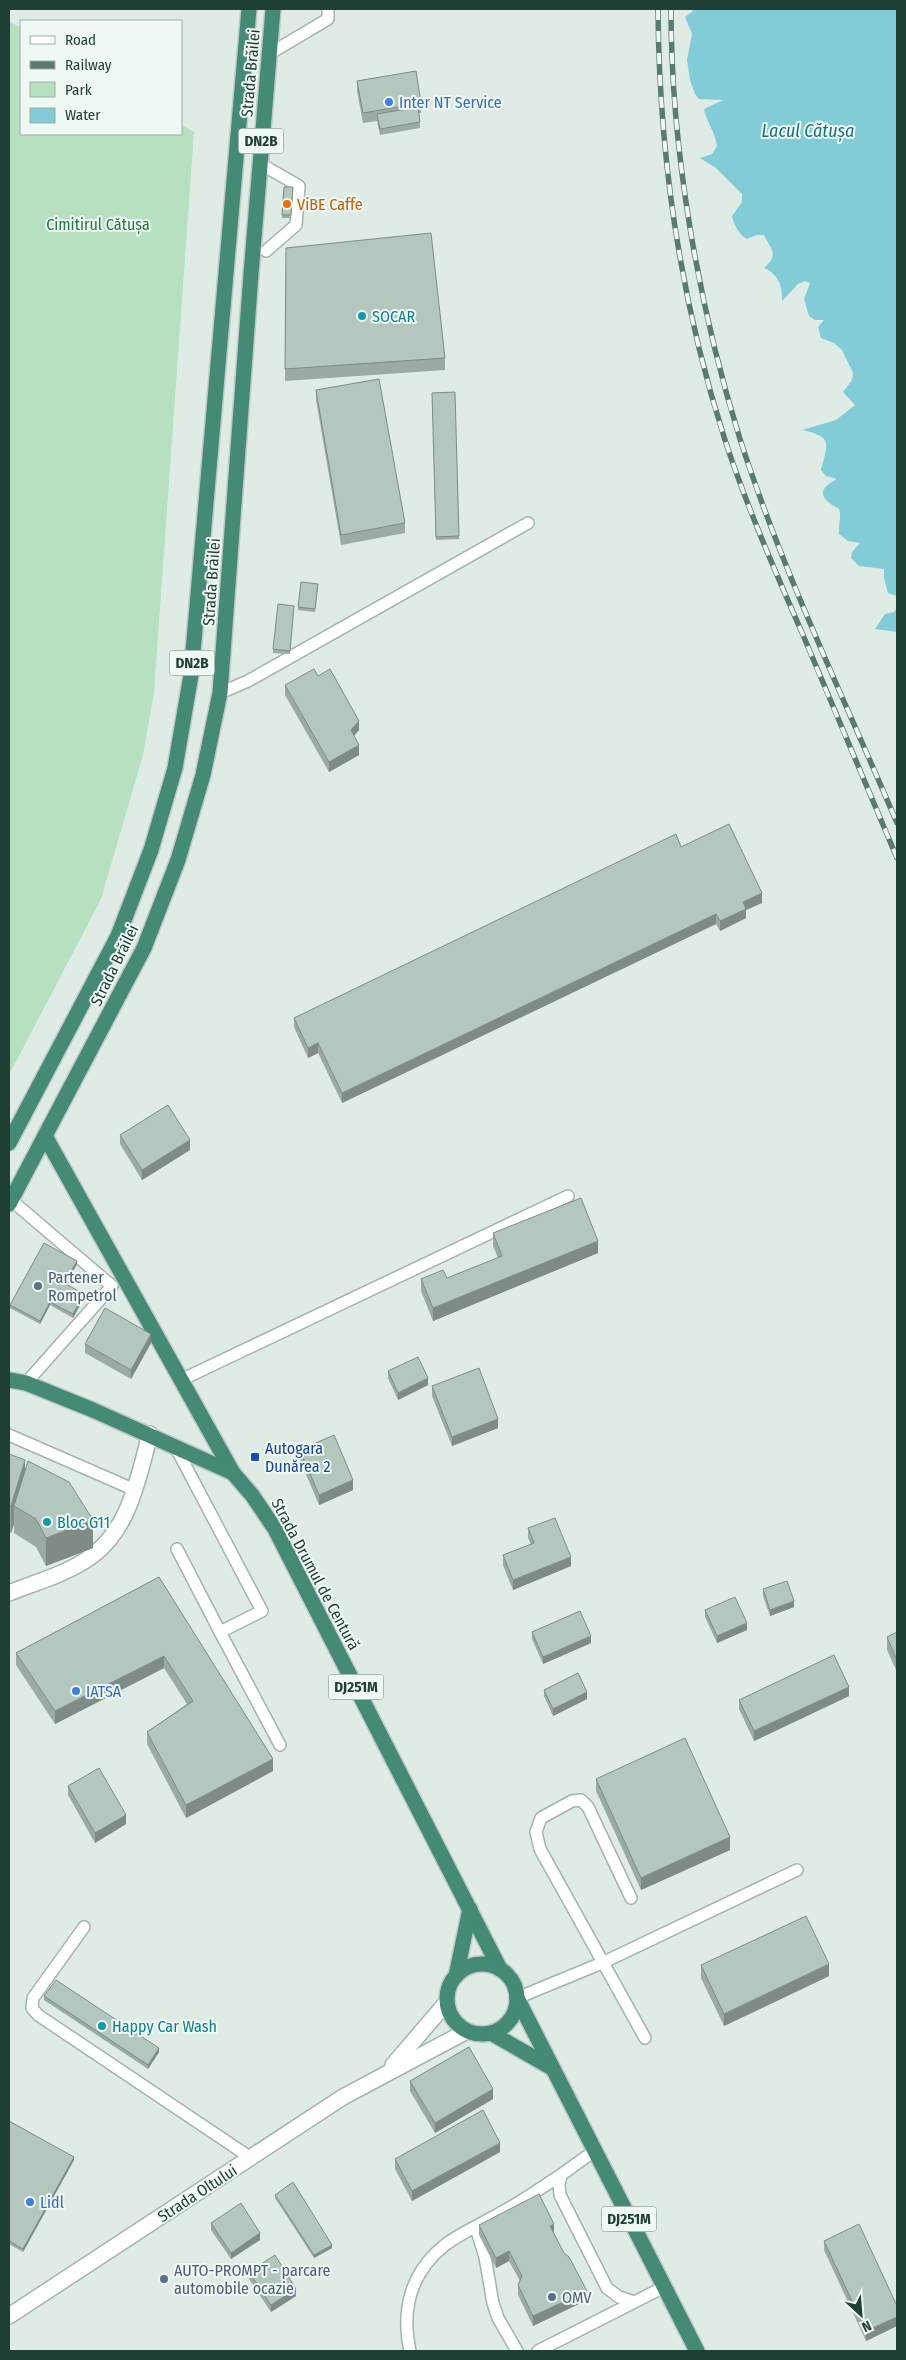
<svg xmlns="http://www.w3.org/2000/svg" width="906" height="2360" font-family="'Fira Sans Condensed',sans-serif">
<rect width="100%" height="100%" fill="#dfece6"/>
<polygon fill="#b6e0c0" points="9,21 21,28 21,134 181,134 181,124 194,132 154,692 143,755 101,899 9,1075"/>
<g fill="#82ccd7">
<path d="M692 9H897V596L888 593 884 578V569L859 566 851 558 852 552 860 543 848 541 839 534C838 525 842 517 839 509 820 499 816 490 837 479L826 476 821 470C828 442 833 437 802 430L836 420 855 405 843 392 852 380 853 373 842 350 834 343 821 338 818 327 824 320H815L809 316 804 299 810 283 805 281 798 284 782 301C783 286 778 274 764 268 779 255 772 251 764 235H757L747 239C739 235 734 225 732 216L742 202V194L716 168 700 158 712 154 717 146C715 131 706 121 704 109L723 100 699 99 695 94 690 80 687 60 692 34 685 17 693 11Z"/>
<polygon points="897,608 897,632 875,629 885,614 894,612"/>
</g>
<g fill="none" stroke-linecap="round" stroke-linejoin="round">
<defs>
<g id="service">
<polyline points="269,54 328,19 328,9"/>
<polyline points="259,163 299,186 296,225 266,251"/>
<polyline points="220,693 248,681 528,523"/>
<polyline points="11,1200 112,1286 26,1383"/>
<polyline points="181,1380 568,1196"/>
<polyline points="9,1435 135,1490"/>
<polyline points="175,1446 262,1611 220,1632 177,1549"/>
<polyline points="220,1632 280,1745"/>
<polyline points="631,1898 588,1807 581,1800 572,1801 541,1818 536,1832 540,1849 645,2038"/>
<polyline points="84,1927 33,1998 32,2008 38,2015 251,2158"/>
<polyline points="517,1998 602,1963 797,1870"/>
<polyline points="594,2151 561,2175 559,2185 560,2195 607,2288 619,2297 634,2302"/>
<polyline points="476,2228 485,2257 493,2303 498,2318 517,2351"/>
<path d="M410 2351C401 2309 411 2272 445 2245 462 2232 484 2223 502 2212 523 2201 542 2187 561 2175"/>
<polyline points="538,2351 664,2287"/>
</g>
<path id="minor" d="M9 1593C34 1583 63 1575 86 1560 129 1533 138 1479 150 1434"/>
<g id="tertiary">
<polyline points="393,2065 447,2002"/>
<polyline points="9,2316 343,2097 467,2031"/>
</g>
<g id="trunk">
<polyline points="45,1136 233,1473"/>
<polyline points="9,1143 118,936 151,850 175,768 191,675 249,9"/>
<polyline points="9,1204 144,948 178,860 203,775 220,693 251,274 273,9"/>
<polyline points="9,1380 26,1383 93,1410 233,1473 252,1495 275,1529 500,1969"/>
<circle cx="482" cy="1999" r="35"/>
<polyline points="456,1976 470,1909"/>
<polyline points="517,1998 697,2351"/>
<polyline points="491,2033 552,2068"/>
</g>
</defs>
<use href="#service" stroke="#a2b4ad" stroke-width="14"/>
<use href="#minor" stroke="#a2b4ad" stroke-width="18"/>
<use href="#tertiary" stroke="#a2b4ad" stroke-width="18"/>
<use href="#trunk" stroke="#c0c9c6" stroke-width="18"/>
<use href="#service" stroke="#fff" stroke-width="11"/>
<use href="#minor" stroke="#fff" stroke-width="15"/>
<use href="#tertiary" stroke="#fff" stroke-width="15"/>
<use href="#trunk" stroke="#448a77" stroke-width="15"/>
<defs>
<g id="rail">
<path d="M658 9C659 155 680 300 725 440 747 507 775 571 803 635 834 710 866 784 897 858"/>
<path d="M671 9C671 149 698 305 740 439 782 570 843 696 897 823"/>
</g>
</defs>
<use href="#rail" stroke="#597a70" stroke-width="5.5"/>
<use href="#rail" stroke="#f0f8f4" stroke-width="4" stroke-dasharray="11" stroke-linecap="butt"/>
</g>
<g fill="#9baba4">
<polygon points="357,81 421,103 421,113 419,113 420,128 380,135 377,121 363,123 357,91"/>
<polygon points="284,187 293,187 291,218 282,218"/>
<polygon points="286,248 445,358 445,370 285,381"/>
<polygon points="316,390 405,523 405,533 341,545 316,400"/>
<polygon points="432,393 459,536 459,539 436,540"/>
<polygon points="318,587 315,612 298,610 298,607"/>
<polygon points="294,609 290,654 273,653 273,649"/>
<polygon points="318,676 359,730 354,736 359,755 329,772 285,695 285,685"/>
<polygon points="681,847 762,903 746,910 746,918 720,931 716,924 342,1103 318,1053 308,1058 294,1027 294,1018"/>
<polygon points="120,1135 190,1150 142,1180 120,1144"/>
<polygon points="493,1233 598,1253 433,1321 421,1291 421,1279 447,1278 498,1258 493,1246"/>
<polygon points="77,1264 66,1284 84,1298 73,1318 50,1305 40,1324 10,1308 10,1305"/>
<polygon points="151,1343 131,1379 85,1353 85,1344"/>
<polygon points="388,1371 428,1385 398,1400 388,1378"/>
<polygon points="432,1386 498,1428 452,1446 432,1396"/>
<polygon points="300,1450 353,1490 319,1505 300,1460"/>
<polygon points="9,1454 25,1470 93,1548 46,1566 36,1547 14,1533 14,1524 11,1533 9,1533"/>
<polygon points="528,1528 571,1566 513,1590 503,1565 503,1555 531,1544 528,1538"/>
<polygon points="159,1577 273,1771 186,1818 147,1744 147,1732 187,1704 164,1668 55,1724 16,1665 16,1653"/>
<polygon points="763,1589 794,1607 770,1616 763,1596"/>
<polygon points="705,1610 747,1630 717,1643 705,1617"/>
<polygon points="532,1632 591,1643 543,1664 532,1639"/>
<polygon points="897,1632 897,1672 887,1650 887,1637"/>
<polygon points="544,1690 587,1699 553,1716 544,1696"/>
<polygon points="849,1696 754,1741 739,1709 739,1700"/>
<polygon points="596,1779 730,1850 641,1890 596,1791"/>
<polygon points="68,1786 126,1824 95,1843 68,1795"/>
<polygon points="701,1965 829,1976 724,2026 701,1978"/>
<polygon points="44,1996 159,2052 148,2069 44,2000"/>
<polygon points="410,2081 493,2099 435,2133 410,2091"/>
<polygon points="9,2121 74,2160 23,2252 9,2244"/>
<polygon points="500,2152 412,2201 395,2169 395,2159"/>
<polygon points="275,2195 332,2248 314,2258 275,2198"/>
<polygon points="211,2223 260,2240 231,2259 211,2230"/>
<polygon points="479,2225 554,2233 554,2234 587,2300 533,2326 518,2295 518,2285 520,2281 509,2261 496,2268 479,2235"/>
<polygon points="824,2241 897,2306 897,2326 866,2341 824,2250"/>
<polygon points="249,2272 296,2296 271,2312 249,2279"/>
</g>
<g fill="#7e8b86">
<polygon points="359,721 359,730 351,739 351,730"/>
<polygon points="359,745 359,755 329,772 329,762"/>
<polygon points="762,893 762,903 746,910 746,918 720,931 720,921 743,902"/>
<polygon points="716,914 716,924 342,1103 342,1093"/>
<polygon points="318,1043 318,1053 308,1058 308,1048"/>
<polygon points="190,1140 190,1150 142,1180 142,1170"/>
<polygon points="598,1241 598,1253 433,1321 433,1308"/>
<polygon points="77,1261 77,1264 64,1287 64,1283"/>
<polygon points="84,1294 84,1298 73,1318 73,1314"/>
<polygon points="50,1302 50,1305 40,1324 40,1321"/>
<polygon points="151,1334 151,1343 131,1379 131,1370"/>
<polygon points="428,1378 428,1385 398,1400 398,1393"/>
<polygon points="498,1419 498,1428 452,1446 452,1437"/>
<polygon points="25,1460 25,1487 14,1506 14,1524 11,1533 11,1506"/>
<polygon points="353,1480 353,1490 319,1505 319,1495"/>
<polygon points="93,1520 93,1548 46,1566 46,1538"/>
<polygon points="571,1557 571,1566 513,1590 513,1580"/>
<polygon points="794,1601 794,1607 770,1616 770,1610"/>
<polygon points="747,1623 747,1630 717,1643 717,1636"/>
<polygon points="591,1636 591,1643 543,1664 543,1657"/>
<polygon points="164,1656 164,1668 55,1724 55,1711"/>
<polygon points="849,1687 849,1696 754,1741 754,1731"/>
<polygon points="587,1692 587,1699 553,1716 553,1709"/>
<polygon points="273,1759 273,1771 186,1818 186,1805"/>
<polygon points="126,1815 126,1824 95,1843 95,1833"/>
<polygon points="730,1837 730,1850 641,1890 641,1878"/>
<polygon points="829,1964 829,1976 724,2026 724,2014"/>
<polygon points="159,2048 159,2052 148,2069 148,2065"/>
<polygon points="493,2089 493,2099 435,2133 435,2123"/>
<polygon points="500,2143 500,2152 412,2201 412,2191"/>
<polygon points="74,2157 74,2160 23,2252 23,2249"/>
<polygon points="554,2224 554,2233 550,2236 550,2226"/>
<polygon points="260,2233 260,2240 231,2259 231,2253"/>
<polygon points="332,2245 332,2248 314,2258 314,2255"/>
<polygon points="509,2251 509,2261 496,2268 496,2258"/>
<polygon points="296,2289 296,2296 271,2312 271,2305"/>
<polygon points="587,2291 587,2300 533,2326 533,2316"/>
<polygon points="897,2317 897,2326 866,2341 866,2331"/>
</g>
<g fill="#b4c7bf" stroke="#7e8b86">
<polygon points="416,71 421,103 363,113 357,81"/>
<polygon points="418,107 420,122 380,129 377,114"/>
<polygon points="284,187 293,187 291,215 282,215"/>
<polygon points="431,233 445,358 285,369 286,248"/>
<polygon points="379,379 405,523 341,535 316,390"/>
<polygon points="455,392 459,536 436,537 432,393"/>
<polygon points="301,582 318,584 315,609 298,607"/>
<polygon points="278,604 294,606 290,651 273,649"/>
<polygon points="314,669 318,676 330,669 359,721 351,730 359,745 329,762 285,685"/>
<polygon points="729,824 762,893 743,902 746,909 720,921 716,914 342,1093 318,1043 308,1048 294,1018 676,834 681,847"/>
<polygon points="168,1105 190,1140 142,1170 120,1135"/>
<polygon points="581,1198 598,1241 433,1308 421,1279 443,1270 447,1278 502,1256 493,1233"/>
<polygon points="44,1243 77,1261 64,1283 84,1294 73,1314 50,1302 40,1321 10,1305"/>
<polygon points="105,1308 151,1334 131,1370 85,1344"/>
<polygon points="418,1357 428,1378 398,1393 388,1371"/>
<polygon points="479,1368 498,1419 452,1437 432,1386"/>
<polygon points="334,1435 353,1480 319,1495 300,1450"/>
<polygon points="9,1454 25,1460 11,1506 9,1505"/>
<polygon points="28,1461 69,1482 93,1520 46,1538 36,1519 14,1506"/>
<polygon points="555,1518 571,1557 513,1580 503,1555 534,1543 528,1528"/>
<polygon points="159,1577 273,1759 186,1805 147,1732 193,1701 164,1656 55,1711 16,1653"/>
<polygon points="787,1581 794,1601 770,1610 763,1589"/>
<polygon points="735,1597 747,1623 717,1636 705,1610"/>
<polygon points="580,1611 591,1636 543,1657 532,1632"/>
<polygon points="897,1632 897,1660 887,1637"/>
<polygon points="834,1655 849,1687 754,1731 739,1700"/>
<polygon points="578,1673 587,1692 553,1709 544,1690"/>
<polygon points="685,1738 730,1837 641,1878 596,1779"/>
<polygon points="99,1768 126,1815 95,1833 68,1786"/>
<polygon points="806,1916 829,1964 724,2014 701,1965"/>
<polygon points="56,1980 159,2048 148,2065 44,1996"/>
<polygon points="469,2047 493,2089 435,2123 410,2081"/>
<polygon points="483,2110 500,2143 412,2191 395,2159"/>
<polygon points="9,2121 74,2157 23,2249 9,2241"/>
<polygon points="293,2182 332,2245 314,2255 275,2195"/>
<polygon points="539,2194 554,2224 550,2226 564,2253 569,2257 587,2291 533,2316 518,2285 522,2276 509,2251 496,2258 479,2225"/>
<polygon points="241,2203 260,2233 231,2253 211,2223"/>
<polygon points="859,2224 897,2306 897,2317 866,2331 824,2241"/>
<polygon points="275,2255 296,2289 271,2305 249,2272"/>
</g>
<g fill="#3f7fe0" stroke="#f0f8f4" stroke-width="2">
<circle cx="389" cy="102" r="5"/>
<circle cx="76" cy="1691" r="5"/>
<circle cx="30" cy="2202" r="5"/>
</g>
<circle fill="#e8710a" stroke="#f0f8f4" stroke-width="2" cx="287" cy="204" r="5"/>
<g fill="#0f9aa8" stroke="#f0f8f4" stroke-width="2">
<circle cx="362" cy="316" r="5"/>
<circle cx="47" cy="1522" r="5"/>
<circle cx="102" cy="2026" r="5"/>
</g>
<g fill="#5c6f8a" stroke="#f0f8f4" stroke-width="2">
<circle cx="38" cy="1286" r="5"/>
<circle cx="164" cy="2279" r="5"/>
<circle cx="552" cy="2297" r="5"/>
</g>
<rect fill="#1a4fb4" stroke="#f0f8f4" stroke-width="2" x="250" y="1452" width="10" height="10" rx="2.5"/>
<g text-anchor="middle" stroke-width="4" stroke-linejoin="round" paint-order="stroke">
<g fill="#f0f8f4" stroke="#5e766e" stroke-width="1">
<rect x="238.5" y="128.5" width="45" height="25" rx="4"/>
<rect x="169.5" y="650.5" width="45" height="25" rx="4"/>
<rect x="328.5" y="1674.5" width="55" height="25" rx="4"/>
<rect x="601.5" y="2206.5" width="55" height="25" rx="4"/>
</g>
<g font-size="15" font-weight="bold" fill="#1f3e34">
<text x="261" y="146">DN2B</text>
<text x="192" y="668">DN2B</text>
<text x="356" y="1692">DJ251M</text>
<text x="629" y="2224">DJ251M</text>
</g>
<g font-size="16" fill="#1f3e34" stroke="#f0f8f4">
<text transform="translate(250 73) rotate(-85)" y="6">Strada Brăilei</text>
<text transform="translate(211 582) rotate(-86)" y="6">Strada Brăilei</text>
<text transform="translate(114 965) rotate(-64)" y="6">Strada Brăilei</text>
<text transform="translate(316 1574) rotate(62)" y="6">Strada Drumul de Centură</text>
<text transform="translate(197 2193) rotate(-33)" y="6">Strada Oltului</text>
</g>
<g font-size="16" fill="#366cbe" stroke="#f0f8f4" text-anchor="start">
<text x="399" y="108">Inter NT Service</text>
<text x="86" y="1697">IATSA</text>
<text x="40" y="2208">Lidl</text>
</g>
<g font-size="16" fill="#c56008" stroke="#f0f8f4" text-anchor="start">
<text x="297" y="210">ViBE Caffe</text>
</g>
<g font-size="16" fill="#257843" stroke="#f0f8f4">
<text x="98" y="230">Cimitirul Cătușa</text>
</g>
<g font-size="16" fill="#0d838f" stroke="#f0f8f4" text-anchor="start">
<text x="372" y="322">SOCAR</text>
<text x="57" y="1528">Bloc G11</text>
<text x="112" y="2032">Happy Car Wash</text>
</g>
<g font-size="16" fill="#4e5e75" stroke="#f0f8f4" text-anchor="start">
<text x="48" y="1283">Partener<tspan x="48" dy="18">Rompetrol</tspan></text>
<text x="174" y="2276">AUTO-PROMPT - parcare<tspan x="174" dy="18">automobile ocazie</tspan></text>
<text x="562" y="2303">OMV</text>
</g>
<g font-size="16" fill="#164399" stroke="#f0f8f4" text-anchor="start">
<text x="265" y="1454">Autogara<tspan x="265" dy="18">Dunărea 2</tspan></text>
</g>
<g font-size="18" font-style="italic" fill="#14707f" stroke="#f0f8f4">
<text x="808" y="137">Lacul Cătușa</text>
</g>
</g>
<rect width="906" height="2360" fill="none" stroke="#1f3e34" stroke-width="20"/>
<rect x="20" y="20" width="162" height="115" fill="#f0f8f4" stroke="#9caea7"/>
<rect x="30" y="36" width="25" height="8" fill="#ffffff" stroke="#9caea7"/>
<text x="65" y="45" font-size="15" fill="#1f3e34">Road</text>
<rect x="30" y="61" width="25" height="8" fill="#597a70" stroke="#9caea7"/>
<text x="65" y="70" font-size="15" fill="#1f3e34">Railway</text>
<rect x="30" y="82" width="25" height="15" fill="#b6e0c0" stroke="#9caea7"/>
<text x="65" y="95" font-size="15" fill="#1f3e34">Park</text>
<rect x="30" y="108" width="25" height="15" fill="#82ccd7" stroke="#9caea7"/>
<text x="65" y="120" font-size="15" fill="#1f3e34">Water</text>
<g transform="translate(861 2315) rotate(154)" stroke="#f0f8f4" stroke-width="4" paint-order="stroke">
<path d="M0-4L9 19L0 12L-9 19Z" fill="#1f3e34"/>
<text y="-8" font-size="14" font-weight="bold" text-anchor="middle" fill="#1f3e34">N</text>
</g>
</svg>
